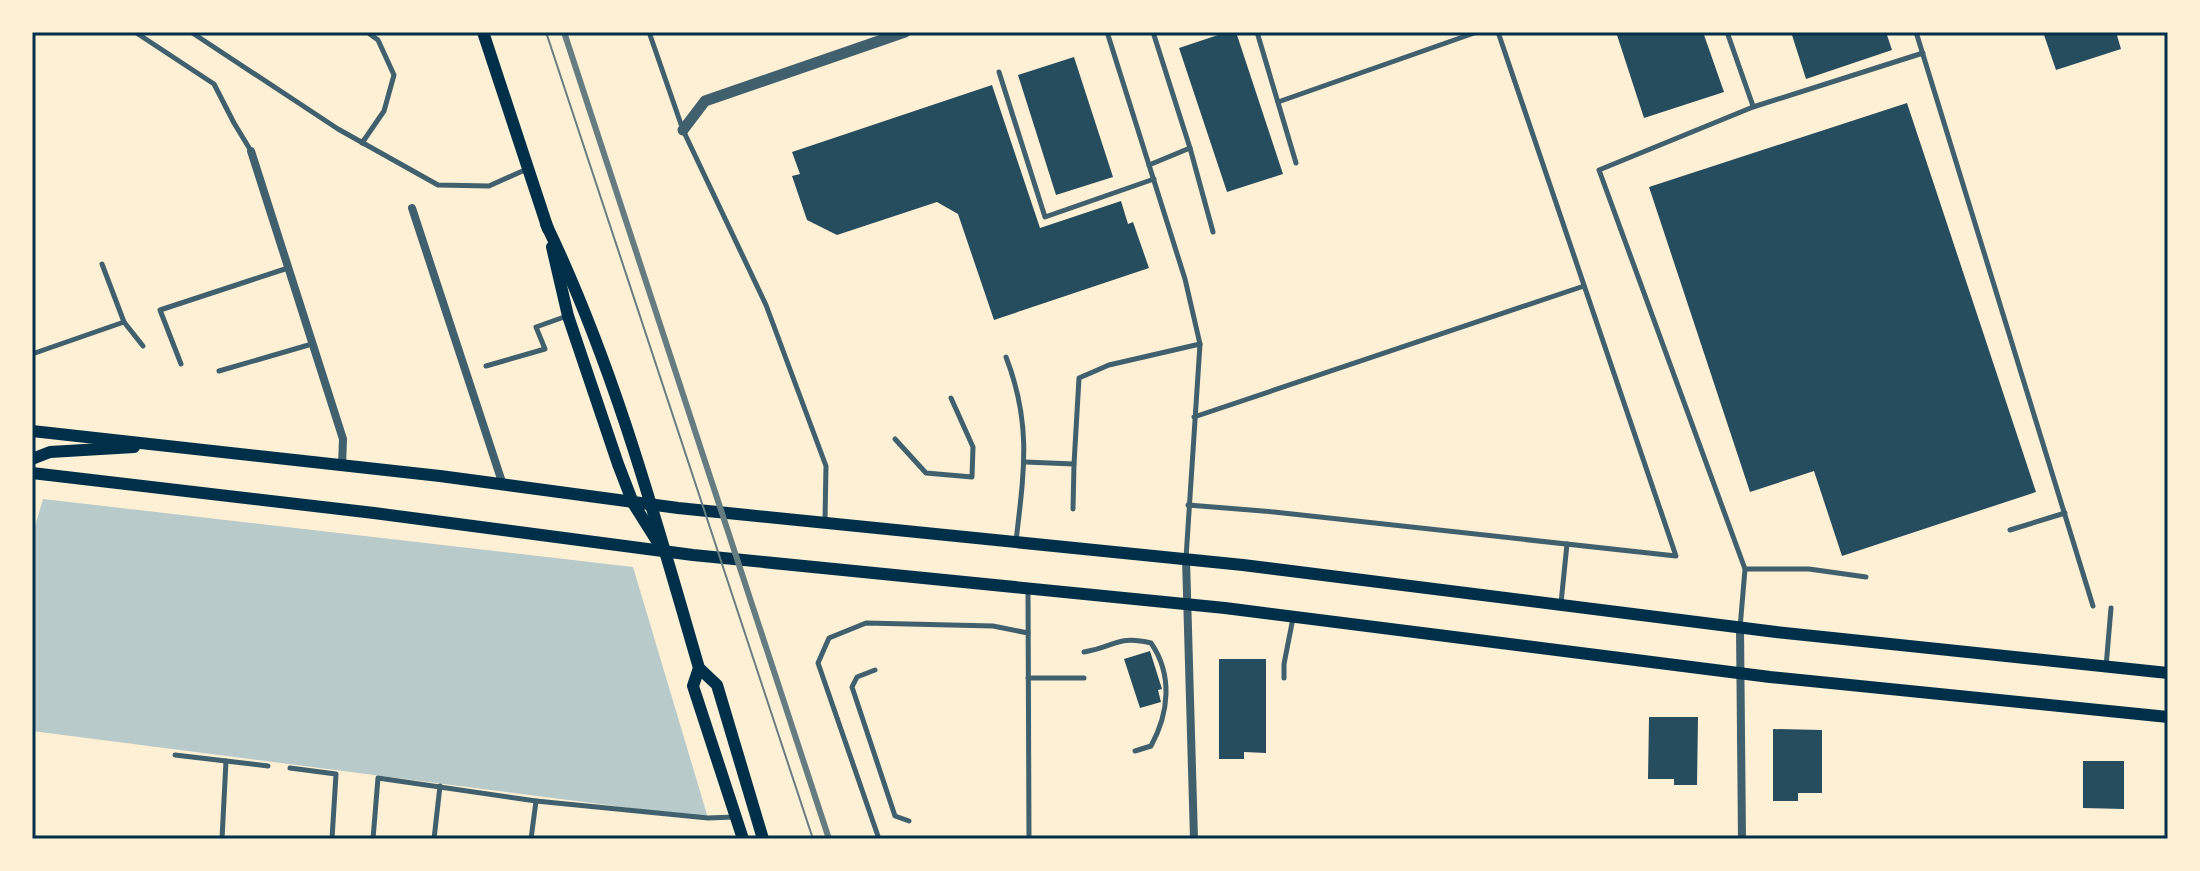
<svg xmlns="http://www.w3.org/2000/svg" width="2200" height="871" font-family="Figtree,sans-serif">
<rect width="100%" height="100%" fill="#fdf0d5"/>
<polygon fill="#b9caca" points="43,499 633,567 708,818 32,731 32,536"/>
<g fill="#264d5e">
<polygon points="1227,32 1236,32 1283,174 1227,192 1179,48"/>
<polygon points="1616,32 1703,32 1724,92 1644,118"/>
<polygon points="1791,32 1886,32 1892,50 1806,79"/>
<polygon points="2043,32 2116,32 2121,49 2056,70"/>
<polygon points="1074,57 1113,177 1056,195 1018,75"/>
<polygon points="992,85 1040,228 1121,201 1128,224 1133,222 1149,268 994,320 958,214 937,202 837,235 807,220 792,176 800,174 792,152"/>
<polygon points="1907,103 2036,492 1842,556 1814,471 1750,492 1649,187"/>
<polygon points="1150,651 1162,689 1158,690 1161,702 1140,708 1124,659"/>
<polygon points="1219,659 1266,659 1266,753 1244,752 1244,759 1219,759"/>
<polygon points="1649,717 1698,717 1697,785 1674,785 1674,779 1648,779"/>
<polygon points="1773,729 1822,730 1822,793 1798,793 1798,801 1773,801"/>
<polygon points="2083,761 2124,761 2124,809 2083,808"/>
</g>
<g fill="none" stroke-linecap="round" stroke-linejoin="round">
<g stroke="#3f606c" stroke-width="5">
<polyline points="135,32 214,84 234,123 251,151"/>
<polyline points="191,32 338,129 438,185 489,186 527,169"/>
<polyline points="649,32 683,130 766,305 826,466 825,520"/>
<polyline points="1153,32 1190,148"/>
<polyline points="1257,32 1296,163"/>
<polyline points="1727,32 1753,106"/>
<polyline points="1916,32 2093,606"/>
<polyline points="1108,35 1185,279 1200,344"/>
<polyline points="999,72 1045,217 1154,179"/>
<polyline points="1278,102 1477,32"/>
<polyline points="362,143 384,111 394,75 378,40 367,32"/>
<polyline points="1149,165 1190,148 1213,232"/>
<polyline points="124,322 143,346"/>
<polyline points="32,354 124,322 102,264"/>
<path d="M1006 357C1032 424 1024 472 1016 541"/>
<polyline points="181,364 160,310 288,268"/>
<polyline points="486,366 545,349 536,327 567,316"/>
<polyline points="219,371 312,344"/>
<polyline points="1194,417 1584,286"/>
<polyline points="895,439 926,473 972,477 973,447 951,398"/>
<polyline points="1025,462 1074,464 1073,509"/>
<polyline points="1074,464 1079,378 1109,365 1200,344 1186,558"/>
<polyline points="1188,505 1274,512 1676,556 1498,32"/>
<polyline points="2010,530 2065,513"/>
<polyline points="1866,577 1809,569 1745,569 1599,170 1753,107 1923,53"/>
<polyline points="1028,589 1029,839"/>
<polyline points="1561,603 1567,544"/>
<polyline points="1740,628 1745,569"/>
<path d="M1084 652C1115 647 1117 635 1151 643 1173 675 1169 713 1151 746L1135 751"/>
<polyline points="2106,667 2111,608"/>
<polyline points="875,670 857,677 852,687 895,816 909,821"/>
<polyline points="1028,678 1084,678"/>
<polyline points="1284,678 1284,664 1293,618"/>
<polyline points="175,755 268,766"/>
<polyline points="290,768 336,774 332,839"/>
<polyline points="222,839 226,761"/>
<polyline points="373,839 378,778 536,801 708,818 734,817"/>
<polyline points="434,839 440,786"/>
<polyline points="531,839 536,801"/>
<polyline points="879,839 818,663 829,638 866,623 993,626 1028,633"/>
</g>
<g stroke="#3f606c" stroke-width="8">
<polyline points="251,151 343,439 342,466"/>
<polyline points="412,208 503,485"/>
<polyline points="1186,559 1194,839"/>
<polyline points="1740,628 1742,839"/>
</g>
<polyline stroke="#3f606c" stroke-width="11" points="683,130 705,101 905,32"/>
<g stroke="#003049" stroke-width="12">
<polyline points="483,32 548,229"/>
<path d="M546 224C614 366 655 517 699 668L717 685 763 839"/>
<polyline points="552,247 568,316 618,464 633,503 657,541"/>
<polyline points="32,431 440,476 678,508 1243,565 1776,632 2168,673"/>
<polyline points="32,459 50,452 134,447"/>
<polyline points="32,473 374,513 693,555 1225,608 1770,677 2168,717"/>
<polyline points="699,668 693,686 743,839"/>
</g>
<polyline stroke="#657d81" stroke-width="2" points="546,32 813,839"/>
<polyline stroke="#657d81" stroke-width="6" points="564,32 829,839"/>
</g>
<rect width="2200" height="871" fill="none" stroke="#fdf0d5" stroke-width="68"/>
<rect x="34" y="34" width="2132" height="803" fill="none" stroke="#003049" stroke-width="3"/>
</svg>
